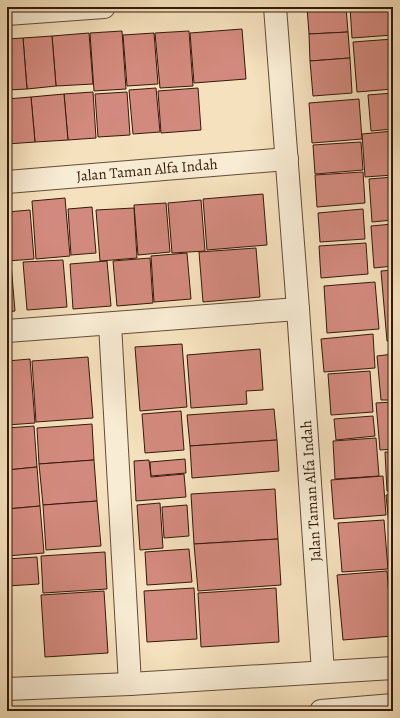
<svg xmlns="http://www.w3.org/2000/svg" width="400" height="718" font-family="Alegreya,serif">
<rect width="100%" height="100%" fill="#f5e1bd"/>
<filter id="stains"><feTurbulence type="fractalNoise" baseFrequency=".005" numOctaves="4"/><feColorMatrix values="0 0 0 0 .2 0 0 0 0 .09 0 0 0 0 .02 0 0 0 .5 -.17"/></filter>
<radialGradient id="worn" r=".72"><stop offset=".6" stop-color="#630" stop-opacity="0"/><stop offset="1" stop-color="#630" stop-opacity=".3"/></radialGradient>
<g fill="#d38a7e" stroke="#341a0a">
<polygon points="307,7 346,7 348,32 309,34"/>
<polygon points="350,7 393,7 393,35 352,38"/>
<polygon points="242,29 246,79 194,83 190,33"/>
<polygon points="122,31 126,89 94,91 90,33"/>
<polygon points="189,31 193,86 160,88 155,33"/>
<polygon points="348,32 350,58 310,61 309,34"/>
<polygon points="89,33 93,84 56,86 52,36"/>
<polygon points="154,33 158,84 127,86 123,35"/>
<polygon points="52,36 56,86 27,89 23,38"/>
<polygon points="23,38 27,89 7,90 7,39"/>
<polygon points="393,39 393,89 357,92 353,42"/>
<polygon points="350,58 352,93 313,96 310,61"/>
<polygon points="156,88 160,132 133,134 129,90"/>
<polygon points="198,88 201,130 161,133 158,91"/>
<polygon points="93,92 96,138 68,140 64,94"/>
<polygon points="127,92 130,135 98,137 95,94"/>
<polygon points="393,93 393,129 371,131 368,95"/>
<polygon points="64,94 68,140 35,142 31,97"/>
<polygon points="31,97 35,142 7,144 7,99"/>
<polygon points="359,99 362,139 312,143 309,103"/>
<polygon points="393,131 393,175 365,177 362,134"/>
<polygon points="361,142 363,170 315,174 313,145"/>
<polygon points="363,172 365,203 317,207 315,175"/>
<polygon points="393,177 393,220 372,222 369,179"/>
<polygon points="263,194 267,245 207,250 203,199"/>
<polygon points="65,198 70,256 36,259 32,201"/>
<polygon points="201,200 205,251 172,253 168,203"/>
<polygon points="166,203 170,252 138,255 134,205"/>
<polygon points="92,207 96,253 71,255 68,209"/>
<polygon points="134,208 137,258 100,261 96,210"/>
<polygon points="363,209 365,239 320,242 318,213"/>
<polygon points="30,210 34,259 7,261 7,212"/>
<polygon points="393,224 393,266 374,268 371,226"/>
<polygon points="366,243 368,274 321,278 319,246"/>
<polygon points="256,248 260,297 203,302 199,252"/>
<polygon points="187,253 191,299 154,302 151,256"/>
<polygon points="150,258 153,303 117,306 113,261"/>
<polygon points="63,260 67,307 27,310 23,262"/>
<polygon points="107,261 111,306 73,309 70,264"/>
<polygon points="7,264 11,264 15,311 7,312"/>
<polygon points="393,270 393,341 387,341 381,271"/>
<polygon points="375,282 379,329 327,333 324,286"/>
<polygon points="373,334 375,368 324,372 321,339"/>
<polygon points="182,344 187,407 140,411 135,347"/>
<polygon points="260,349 263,390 246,391 247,404 191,408 187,355"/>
<polygon points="393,354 393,400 381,400 377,356"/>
<polygon points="88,357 93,418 36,422 32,361"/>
<polygon points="30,359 35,423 7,425 7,361"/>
<polygon points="370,371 373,412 331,415 328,374"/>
<polygon points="393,402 393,449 380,450 376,403"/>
<polygon points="274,409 277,440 190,446 187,415"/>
<polygon points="181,411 184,450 145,453 142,414"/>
<polygon points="373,416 375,436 336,440 334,419"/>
<polygon points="92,424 94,460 39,464 37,428"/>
<polygon points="34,426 37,467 7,470 7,428"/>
<polygon points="376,438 379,476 335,479 333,441"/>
<polygon points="277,440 279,471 192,478 190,446"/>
<polygon points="385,452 393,452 393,491 387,491"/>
<polygon points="185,459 186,473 151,476 150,462"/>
<polygon points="94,460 97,501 43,505 39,464"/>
<polygon points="149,460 151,477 184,474 186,497 136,501 134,461"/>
<polygon points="37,467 40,506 7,509 7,470"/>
<polygon points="383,476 386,515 334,519 331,480"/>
<polygon points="275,489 278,539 194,544 191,494"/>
<polygon points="393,494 393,535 390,535 386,495"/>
<polygon points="97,501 101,546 46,550 43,505"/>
<polygon points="160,503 163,548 140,550 137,505"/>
<polygon points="187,505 189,536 164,538 162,507"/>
<polygon points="40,506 44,553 7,556 7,509"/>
<polygon points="384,520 388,569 342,572 338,523"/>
<polygon points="390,535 393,535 393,579"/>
<polygon points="278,539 281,585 198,591 194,544"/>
<polygon points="189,549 192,582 147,585 145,552"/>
<polygon points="105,552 107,589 43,593 41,556"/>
<polygon points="37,557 39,584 7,586 7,559"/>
<polygon points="387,571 392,636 343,640 337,575"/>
<polygon points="194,588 197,639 147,642 144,591"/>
<polygon points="276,588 279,642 201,647 198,593"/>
<polygon points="104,591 108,653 45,657 41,595"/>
</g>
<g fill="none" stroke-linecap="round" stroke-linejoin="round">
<defs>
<g id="minor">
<polyline points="275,7 298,309 323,672"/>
<polyline points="7,14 104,7"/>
<polyline points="7,182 287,159"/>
<polyline points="110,324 130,684"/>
<polyline points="7,331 298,309"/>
<polyline points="7,689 130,684 393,668"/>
<polyline points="321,711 393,705"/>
</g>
</defs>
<use href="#minor" stroke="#644c37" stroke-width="24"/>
<use href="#minor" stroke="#f8ecd4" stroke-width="22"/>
</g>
<g text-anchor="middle" stroke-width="3" stroke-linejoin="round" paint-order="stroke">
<g font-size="15" fill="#341a0a" stroke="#f8ecd4">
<text transform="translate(147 170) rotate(-5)" y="5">Jalan Taman Alfa Indah</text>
<text transform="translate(311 491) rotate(-94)" y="5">Jalan Taman Alfa Indah</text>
</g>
</g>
<rect width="400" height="718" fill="none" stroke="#f5e1bd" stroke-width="24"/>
<rect x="8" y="8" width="384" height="702" fill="none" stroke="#341a0a" stroke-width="2"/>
<rect x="12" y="12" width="376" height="694" fill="none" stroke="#341a0a"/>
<rect width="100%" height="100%" filter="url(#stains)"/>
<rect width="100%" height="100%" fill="url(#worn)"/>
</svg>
